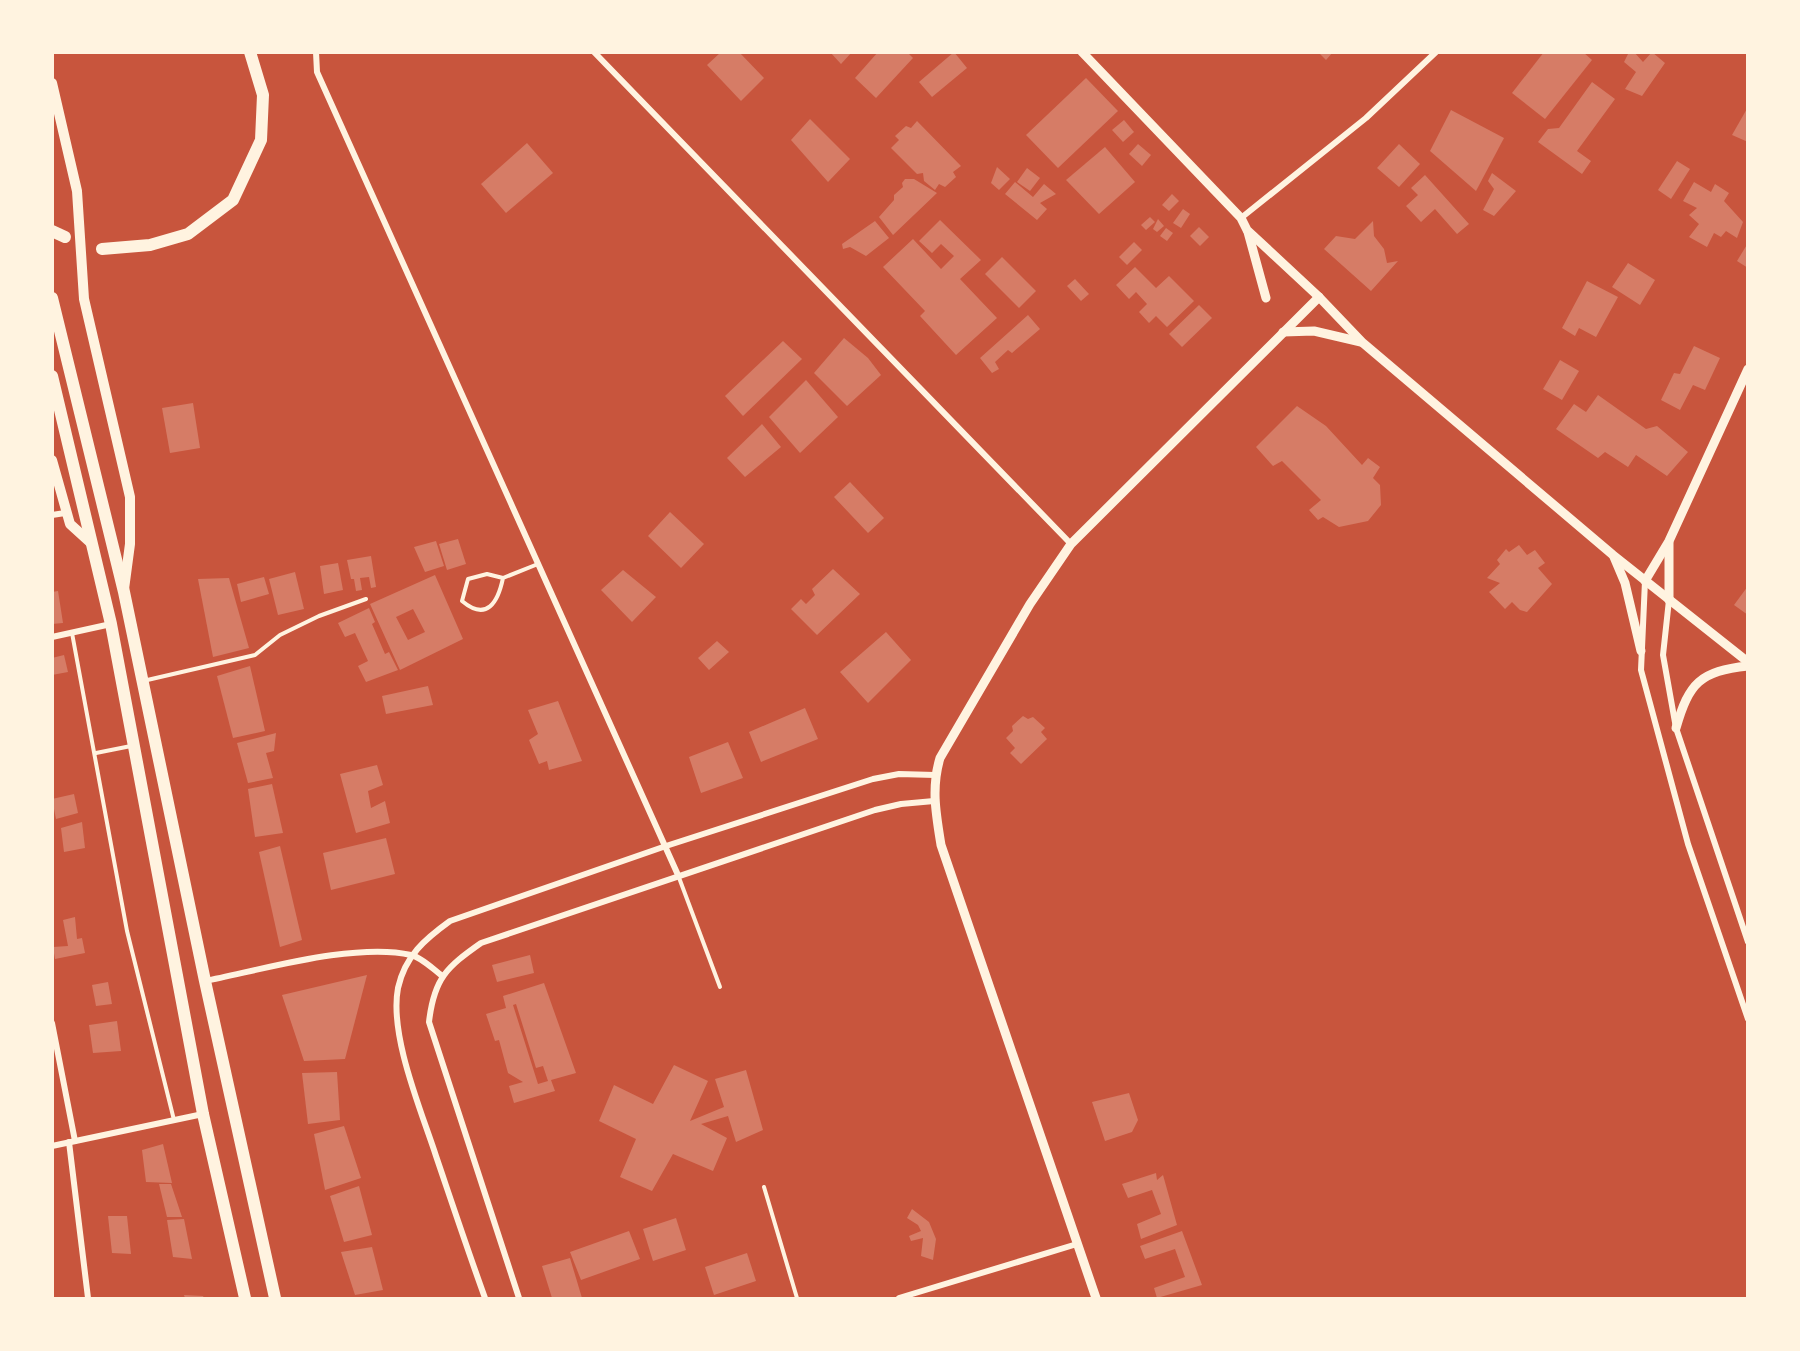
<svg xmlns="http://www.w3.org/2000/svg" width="1800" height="1351" font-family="Georgia,serif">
<rect width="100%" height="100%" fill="#c8553d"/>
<g fill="#d67c66" fill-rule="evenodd">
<polygon points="721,52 739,52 764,78 741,101 707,65"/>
<polygon points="830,52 852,52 841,64"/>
<polygon points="878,52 907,52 913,58 876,98 855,78"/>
<polygon points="954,52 967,68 932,97 919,82"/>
<polygon points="1318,52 1333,52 1326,60"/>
<polygon points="1544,52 1583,52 1592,60 1545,119 1512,93"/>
<polygon points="1629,52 1634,52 1643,62 1652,52 1665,63 1642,96 1625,89 1636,72 1624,62"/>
<polygon points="1086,78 1118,111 1058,168 1026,135"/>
<polygon points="1592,82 1615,99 1577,151 1591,161 1582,174 1538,142 1548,129 1559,128"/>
<polygon points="1748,107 1748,142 1732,135"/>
<polygon points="1451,110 1504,138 1476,191 1430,151"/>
<polygon points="810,119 850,159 828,182 791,140"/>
<polygon points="1124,120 1134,132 1123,142 1112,130"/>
<polygon points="917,121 961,166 953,172 956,177 945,187 939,184 935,190 924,181 923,173 917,174 891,148 899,140 895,136 906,126 911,128"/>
<polygon points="527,143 553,173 506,213 481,184"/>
<polygon points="1138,144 1151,155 1142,166 1129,154"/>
<polygon points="1399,144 1420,164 1399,187 1377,168"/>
<polygon points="1105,147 1135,182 1099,214 1066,180"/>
<polygon points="1677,161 1690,169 1671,199 1658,190"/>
<polygon points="997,167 1010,179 999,190 991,183"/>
<polygon points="1027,168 1040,178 1030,191 1017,182"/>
<polygon points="1492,173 1516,191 1494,216 1483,210 1494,189 1488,181"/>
<polygon points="1425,175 1469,224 1457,234 1435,209 1421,222 1406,206 1418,195 1411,188"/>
<polygon points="905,179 914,179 937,193 893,235 879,217 894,200 894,195 903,187 902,183"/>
<polygon points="1015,182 1033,197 1044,184 1056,194 1040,203 1047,209 1037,220 1005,194"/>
<polygon points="1694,182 1711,192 1715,184 1729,193 1724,201 1743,222 1737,238 1726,231 1721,237 1714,233 1707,247 1689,237 1699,224 1689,215 1697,208 1683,201"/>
<polygon points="1172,194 1179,201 1169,211 1162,205"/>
<polygon points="1183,209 1190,214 1181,228 1173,223"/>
<polygon points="1150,217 1155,222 1146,230 1141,225"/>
<polygon points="1158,219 1164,226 1157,232 1153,229"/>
<polygon points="940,220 981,260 960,279 997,318 956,355 920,316 925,311 883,267 913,239 941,269 954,256 941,244 932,253 919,241"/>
<polygon points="875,221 889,238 866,256 850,247 843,249 842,244"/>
<polygon points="1373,221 1374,236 1384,249 1387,263 1398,261 1371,291 1324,249 1336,236 1355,239"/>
<polygon points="1199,227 1209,237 1200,246 1190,236"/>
<polygon points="1166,228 1173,233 1167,241 1160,236"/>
<polygon points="1134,242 1142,250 1127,265 1119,257"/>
<polygon points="1748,243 1748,268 1737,261"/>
<polygon points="1002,257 1036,291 1019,308 985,274"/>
<polygon points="1628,263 1655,280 1640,305 1612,287"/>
<polygon points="1135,267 1156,288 1169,276 1194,301 1167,327 1156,316 1149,323 1139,312 1147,304 1136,292 1129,299 1116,285"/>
<polygon points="1075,279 1089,294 1081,301 1067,286"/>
<polygon points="1587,281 1618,297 1596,337 1579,328 1575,336 1562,328"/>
<polygon points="1199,305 1212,318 1182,347 1169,334"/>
<polygon points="1028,315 1040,329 1012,353 1008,350 995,362 999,369 992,373 980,358"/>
<polygon points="844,338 868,358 881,375 847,406 814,373"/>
<polygon points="783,341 802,359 743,416 725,396"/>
<polygon points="1694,346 1720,358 1705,390 1693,385 1680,410 1661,400 1674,373 1680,374"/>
<polygon points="1560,360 1579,371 1562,400 1543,389"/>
<polygon points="806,380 838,417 800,453 769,417"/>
<polygon points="1598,395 1646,429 1657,426 1688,452 1667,476 1636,455 1628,467 1605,452 1598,458 1556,429 1574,404 1586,412"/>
<polygon points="193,403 200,448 170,453 162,408"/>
<polygon points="1297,406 1326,426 1362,465 1368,458 1380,467 1373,478 1380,485 1381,505 1368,521 1339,527 1323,517 1318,520 1309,510 1321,500 1282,461 1273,466 1256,447"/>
<polygon points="762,424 781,447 745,477 727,458"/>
<polygon points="850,482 884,518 868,533 834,497"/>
<polygon points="670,512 704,544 681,568 648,536"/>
<polygon points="458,539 466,564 447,570 439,544"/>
<polygon points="436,541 444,566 425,572 414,547"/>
<polygon points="1519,545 1527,555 1535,550 1545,563 1538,568 1552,584 1527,612 1520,610 1512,602 1505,609 1489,592 1500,583 1487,578 1500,564 1497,560 1506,549 1509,552"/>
<polygon points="371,556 376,587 371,588 369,577 360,578 362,590 356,591 354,579 351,579 347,560"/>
<polygon points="338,563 343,590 324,594 320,566"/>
<polygon points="833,569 860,594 817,635 791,609 801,599 806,604 815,595 812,589"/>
<polygon points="623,570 656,597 632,622 601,590"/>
<polygon points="295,572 304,609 278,615 269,579"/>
<path d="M435 575 463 639 400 670 370 604ZM413 609 425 632 408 640 396 617Z"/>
<polygon points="264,577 269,594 241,602 237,584"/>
<polygon points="229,578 249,648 213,657 198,579"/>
<polygon points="1748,586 1748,615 1734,605"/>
<polygon points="58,591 63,623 52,624 52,592"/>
<polygon points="369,608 375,622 372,624 385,654 389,652 398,670 366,682 358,666 368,661 355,633 345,637 338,623"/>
<polygon points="886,632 911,660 868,703 840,672"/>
<polygon points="717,641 729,652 709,670 698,658"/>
<polygon points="64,655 68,672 52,675 52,658"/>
<polygon points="250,666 265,731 233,738 217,676"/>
<polygon points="428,686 433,705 386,714 382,696"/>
<polygon points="558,701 582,761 549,770 547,761 539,764 529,740 538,734 528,710"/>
<polygon points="805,708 818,739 761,762 749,732"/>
<polygon points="1023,716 1028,719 1033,717 1045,728 1041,732 1047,739 1021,764 1010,753 1015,748 1006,738 1013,731 1012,726"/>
<polygon points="276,733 274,751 266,753 273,778 248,783 237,743"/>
<polygon points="728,742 743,778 701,793 689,757"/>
<polygon points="377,765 383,785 368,791 371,808 385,801 390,823 356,833 340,774"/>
<polygon points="272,784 283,833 255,837 248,789"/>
<polygon points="74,794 78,813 56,819 52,799"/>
<polygon points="82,822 85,848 64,852 61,828"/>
<polygon points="386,838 395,874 331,890 323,853"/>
<polygon points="280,846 302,940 280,947 259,852"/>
<polygon points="75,917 77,939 82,938 85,953 55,959 53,947 68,946 63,920"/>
<polygon points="530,955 534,973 497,982 492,965"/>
<polygon points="367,975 345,1059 304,1061 282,995"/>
<polygon points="108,982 112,1004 96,1006 92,985"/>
<path d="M544 983 576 1073 551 1080 555 1091 514 1103 509 1086 523 1082 508 1073 499 1040 495 1041 486 1014 506 1008 503 996ZM516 1004 536 1068 543 1066 548 1081 538 1084 513 1005Z"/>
<polygon points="117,1021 121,1051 93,1053 89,1025"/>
<polygon points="674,1065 708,1081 690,1121 724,1107 715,1079 746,1070 763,1130 736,1142 728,1116 701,1124 727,1138 713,1171 673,1154 652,1191 620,1177 636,1139 599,1121 614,1085 653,1104"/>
<polygon points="337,1072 340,1120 308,1124 302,1073"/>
<polygon points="1129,1093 1138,1120 1132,1132 1105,1141 1092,1102"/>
<polygon points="344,1126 361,1178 325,1190 314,1134"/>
<polygon points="163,1144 172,1183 146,1182 142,1150"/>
<polygon points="1156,1173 1157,1180 1163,1175 1177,1225 1141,1239 1137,1224 1161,1214 1152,1190 1128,1198 1122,1184"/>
<polygon points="159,1184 171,1184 182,1217 167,1217"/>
<polygon points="359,1186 372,1235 344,1242 330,1196"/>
<polygon points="912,1209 929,1222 936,1239 933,1260 921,1256 923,1238 911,1241 909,1236 921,1231 918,1225 907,1218"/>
<polygon points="108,1216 127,1216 131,1254 112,1253"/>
<polygon points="676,1218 686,1250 653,1261 643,1229"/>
<polygon points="184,1219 192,1259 173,1257 167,1220"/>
<polygon points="629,1231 640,1259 581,1280 570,1252"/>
<polygon points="1182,1231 1202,1285 1157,1298 1154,1288 1185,1277 1175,1249 1145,1259 1140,1246"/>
<polygon points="372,1247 383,1290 355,1295 341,1252"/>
<polygon points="747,1253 756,1281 714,1295 705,1267"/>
<polygon points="570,1258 582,1298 552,1298 542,1266"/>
<polygon points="184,1295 203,1296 204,1298 185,1298"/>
</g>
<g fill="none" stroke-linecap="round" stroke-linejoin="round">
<g stroke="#fff3e0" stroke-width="4">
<path d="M503 578C498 602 487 622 462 601L468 579 487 574 503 578 538 564"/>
<polyline points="72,633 127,931 174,1120"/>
<polyline points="143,681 255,655 280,635 319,616 366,599"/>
<polyline points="96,753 131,746"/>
<polyline points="678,875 720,987"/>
<polyline points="764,1187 797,1298"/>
</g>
<g stroke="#fff3e0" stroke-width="6">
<polyline points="316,52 317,72 678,875"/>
<polyline points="594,52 1071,544"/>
<polyline points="1241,218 1366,118 1436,52"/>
<polyline points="52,515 65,513"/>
<polyline points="1645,581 1641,670 1688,844 1748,1019"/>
<polyline points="1669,600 1663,655 1676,728 1748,942"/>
<polyline points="52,637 111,624"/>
<path d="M205 981C261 970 356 942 411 955 421 957 433 969 441 975"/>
<polyline points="52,1023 75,1141"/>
<polyline points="69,1142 88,1298"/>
<polyline points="52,1146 203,1114"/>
<path d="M485 1298C468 1251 452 1203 436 1156 421 1110 389 1035 398 988 405 956 425 939 450 921L666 846 873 779 899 774 935 775"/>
<path d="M519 1298 429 1022C434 978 447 967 481 943L875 810 901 804 934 801"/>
<polyline points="899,1298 1077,1244"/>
</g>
<g stroke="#fff3e0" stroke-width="9">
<polyline points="1082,52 1241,218 1247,230 1319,297 1363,343 1613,555 1748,662"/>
<polyline points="1248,232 1266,298"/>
<polyline points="1283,332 1314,331 1361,342"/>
<polyline points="1669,543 1669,600"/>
<polyline points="1614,557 1625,583 1641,651"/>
<polyline points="1645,581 1669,541 1748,369"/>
<path d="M1676 728C1689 683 1700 671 1748 666"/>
<path d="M1096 1298 941 845C936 814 931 788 940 758L1030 604 1071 544 1319 297"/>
</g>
<g stroke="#fff3e0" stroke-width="10">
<polyline points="52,83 77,191 84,299 130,497 130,544 124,589"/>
<polyline points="52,460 70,524 92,544"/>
</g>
<g stroke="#fff3e0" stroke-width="12">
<polyline points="52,231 65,237"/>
<polyline points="102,249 150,245 188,234 233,200 261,140 263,95 250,52"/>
<polyline points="52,298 124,592 205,981 275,1298"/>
<polyline points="52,376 111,624 203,1114 245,1298"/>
</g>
</g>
<rect width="1800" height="1351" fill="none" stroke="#fff3e0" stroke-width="108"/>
</svg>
